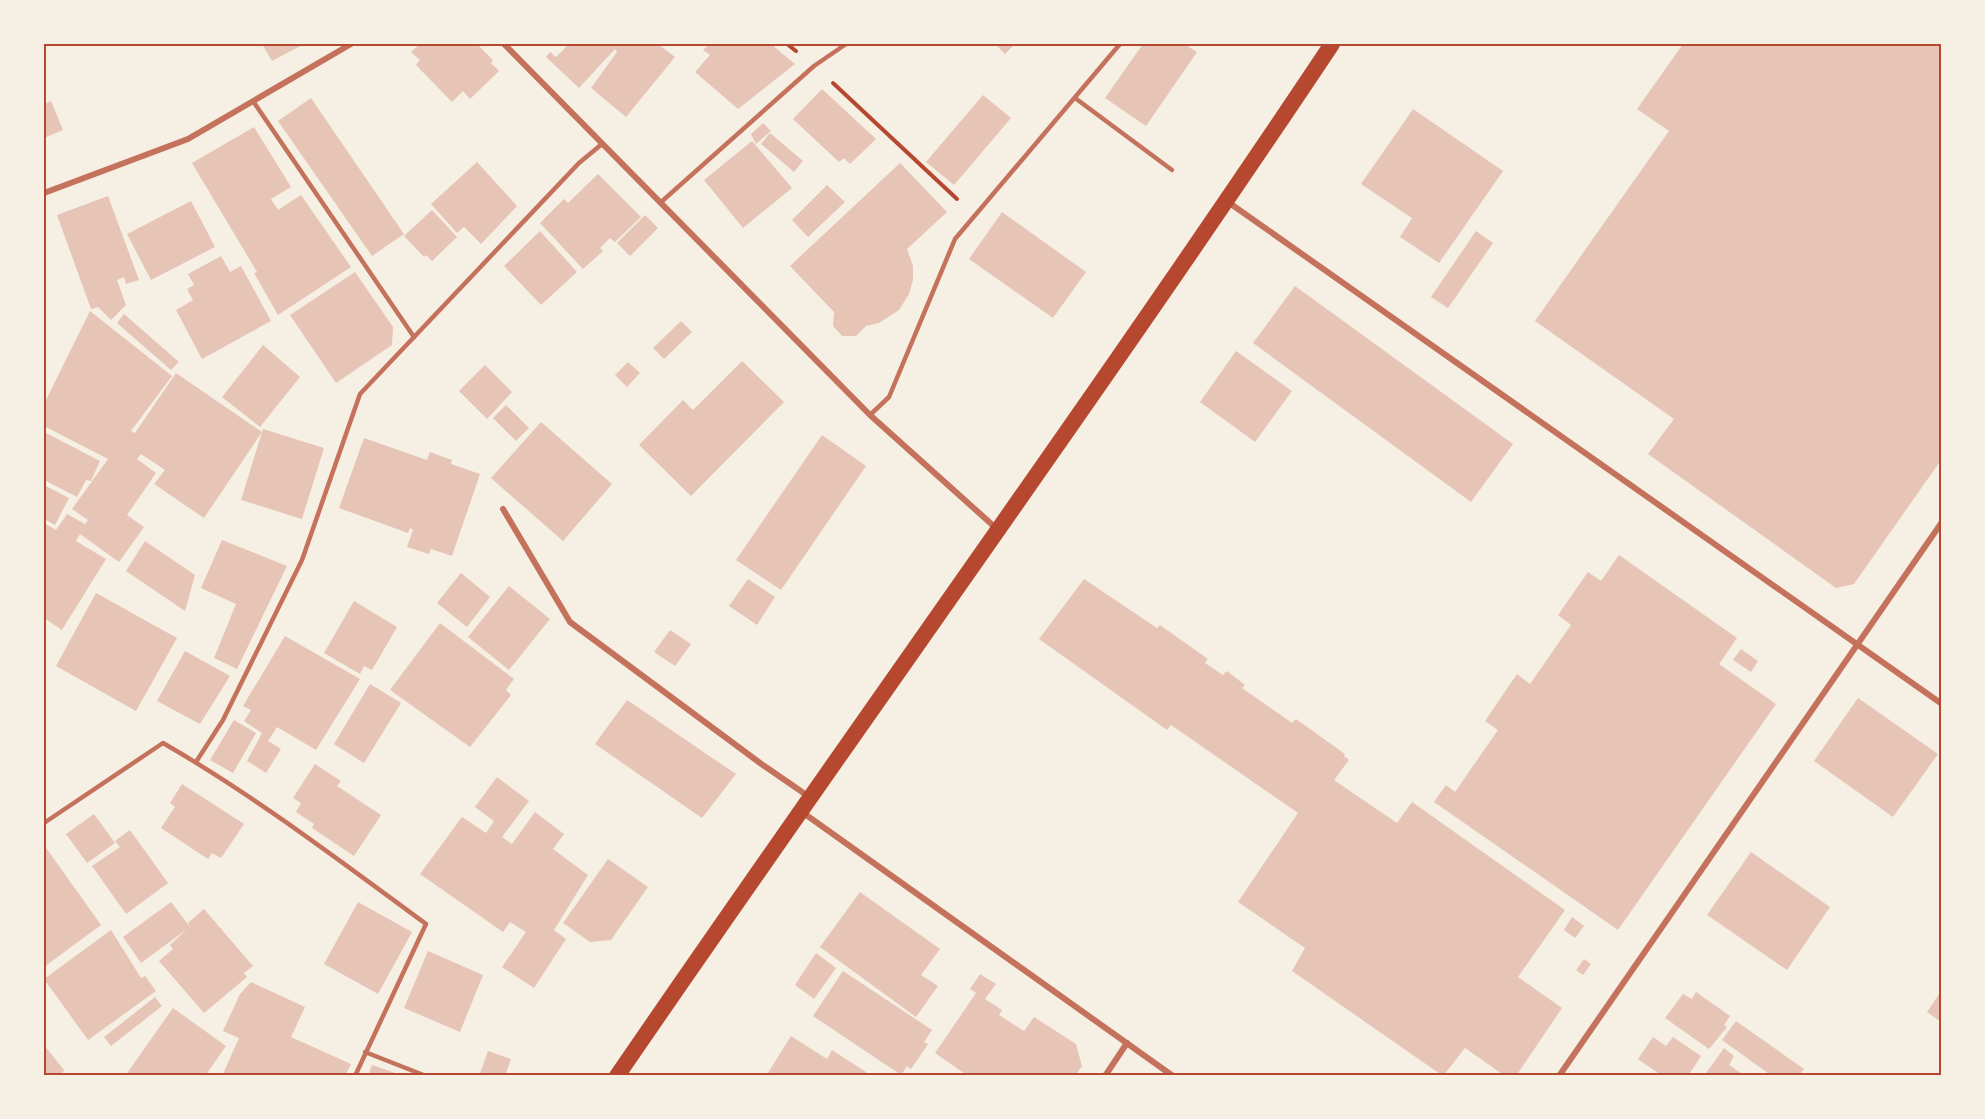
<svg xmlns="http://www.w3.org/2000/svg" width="1985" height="1119" font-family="'IBM Plex Sans',sans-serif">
<rect width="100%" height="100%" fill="#f6efe4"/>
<g fill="#e6c5b7">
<polygon points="262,44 304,44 272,61"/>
<polygon points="420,44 477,44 493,60 491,63 499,71 470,99 463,91 452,102 416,65 420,60 411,52"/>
<polygon points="569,44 658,44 675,57 626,117 591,88 617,52 615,49 579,88 546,57 550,52 556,57"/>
<polygon points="709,44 771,44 795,64 738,109 695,72 710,55 703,50"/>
<polygon points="995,44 1015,44 1005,54"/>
<polygon points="1143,44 1184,44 1197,52 1146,126 1105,98"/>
<polygon points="1683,44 1941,44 1941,460 1854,584 1836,588 1648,454 1674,419 1535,321 1669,131 1637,109"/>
<polygon points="822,89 876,139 850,164 844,158 839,162 793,119"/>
<polygon points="983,95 1011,118 954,185 926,162"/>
<polygon points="311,98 404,234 372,256 278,121"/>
<polygon points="51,101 63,130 44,138 44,104"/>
<polygon points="1413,109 1503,171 1439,263 1400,237 1412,218 1361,184"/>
<polygon points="763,123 771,131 756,144 751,134"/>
<polygon points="254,127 291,187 271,199 278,210 301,195 351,267 278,315 254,273 257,272 192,163"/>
<polygon points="770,133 803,161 794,172 761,144"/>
<polygon points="752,141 792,188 743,228 704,180"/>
<polygon points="477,162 517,206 481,244 464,227 457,233 431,204"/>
<polygon points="900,163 947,212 907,249 913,266 913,280 909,294 899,310 879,323 866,326 856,336 842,336 833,326 834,312 790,266"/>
<polygon points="598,174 641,217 615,242 610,238 600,248 603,251 583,269 540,223 564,199 568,203"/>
<polygon points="827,185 845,202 808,237 792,220"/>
<polygon points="108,196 139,280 126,284 124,277 117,280 126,305 111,320 98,307 91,309 57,215"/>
<polygon points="191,201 215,247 151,280 127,234"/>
<polygon points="432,210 457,237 432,261 426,255 424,257 404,236"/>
<polygon points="1002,212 1086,272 1053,318 969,259"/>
<polygon points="645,215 658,228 630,256 617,243"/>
<polygon points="540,231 577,272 541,305 504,266"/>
<polygon points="1476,231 1493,243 1448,308 1431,297"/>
<polygon points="221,256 230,272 241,266 271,321 202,359 176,310 193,300 187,289 194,285 188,274"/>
<polygon points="355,272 393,327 392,345 336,383 290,315"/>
<polygon points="1295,286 1513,444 1471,502 1253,343"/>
<polygon points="90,311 172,376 131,431 135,433 176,373 262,432 204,518 154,484 165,470 141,454 137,459 156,473 127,515 144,527 119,562 80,534 76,541 106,559 62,630 44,618 44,523 56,530 67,514 85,524 88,520 72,509 108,459 44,426 44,404"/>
<polygon points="124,314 179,362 171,370 117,323"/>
<polygon points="681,321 692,332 664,359 653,348"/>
<polygon points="263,345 300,377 260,427 222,397"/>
<polygon points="1236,351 1292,391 1255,442 1200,402"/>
<polygon points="742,361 784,402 691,496 639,445 683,400 693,410"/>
<polygon points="628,362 640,373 627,387 615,375"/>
<polygon points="485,365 512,392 487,419 459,391"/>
<polygon points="506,405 529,428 516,441 493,418"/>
<polygon points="541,422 612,484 563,541 491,478"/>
<polygon points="263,429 324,448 302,519 241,500"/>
<polygon points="44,432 100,461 91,481 86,480 77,497 44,480"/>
<polygon points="822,435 866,466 781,590 736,560"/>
<polygon points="364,438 427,460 430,452 452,460 451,464 480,474 452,556 431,549 429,554 407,547 413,530 410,528 408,533 339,508"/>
<polygon points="44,485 69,498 55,525 44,519"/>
<polygon points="222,540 287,566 237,669 214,658 236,604 201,588"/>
<polygon points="145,541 195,575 185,611 126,571"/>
<polygon points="1619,555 1737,638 1719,664 1776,704 1618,930 1434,802 1446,785 1455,792 1498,730 1485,721 1517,674 1530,684 1571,625 1558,615 1588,572 1601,581"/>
<polygon points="461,573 490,597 467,627 437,603"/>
<polygon points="748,579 775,597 757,625 729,606"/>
<polygon points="1084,579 1157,628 1160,625 1208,659 1205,663 1223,675 1227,671 1245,685 1242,688 1292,723 1296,719 1345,754 1344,756 1349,760 1334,780 1397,823 1412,802 1565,910 1518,977 1562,1008 1516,1076 1505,1076 1465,1048 1443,1076 1292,971 1305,948 1238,902 1298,813 1171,725 1167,730 1039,639"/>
<polygon points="509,586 550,619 509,670 468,637"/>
<polygon points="96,593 177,638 136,711 56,666"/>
<polygon points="354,601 397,627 372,670 364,666 360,674 324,653"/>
<polygon points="440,623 514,679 506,690 511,695 470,747 390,690"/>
<polygon points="670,630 691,644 675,666 654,652"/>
<polygon points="285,636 360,679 316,750 277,727 268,741 281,749 266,773 247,761 262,733 244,721 251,710 243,706"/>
<polygon points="1741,649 1758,661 1751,672 1733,660"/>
<polygon points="185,651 230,676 200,724 157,701"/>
<polygon points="370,684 401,703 364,763 334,744"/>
<polygon points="1858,698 1938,754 1893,817 1814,761"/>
<polygon points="627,700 736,774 702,818 595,744"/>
<polygon points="234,720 256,733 233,773 210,760"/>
<polygon points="315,764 341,781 337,786 381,815 354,856 312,828 314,824 296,812 301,803 293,798"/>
<polygon points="497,777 529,801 502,837 512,844 535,812 564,834 553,849 588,875 554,930 566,939 534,988 502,967 526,932 510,922 503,932 420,874 462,817 486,833 494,821 475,807"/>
<polygon points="182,784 244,824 221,858 212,853 208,859 161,828 175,807 170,803"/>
<polygon points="94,814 115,843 87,863 66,834"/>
<polygon points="130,830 168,883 126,914 92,866 120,847 115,841"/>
<polygon points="44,845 101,925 44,967"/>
<polygon points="1751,852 1830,907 1787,970 1707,915"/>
<polygon points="608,859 648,887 611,940 590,942 563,923"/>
<polygon points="860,892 940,949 921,975 938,986 916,1017 820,947"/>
<polygon points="171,902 190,927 188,923 204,909 253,966 244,973 247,977 204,1013 159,961 173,949 170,945 187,929 141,963 123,937"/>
<polygon points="358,902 412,932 378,994 324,964"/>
<polygon points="1572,917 1584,926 1575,938 1564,930"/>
<polygon points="111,930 141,978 145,976 156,991 88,1040 44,979"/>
<polygon points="428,951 483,975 460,1032 404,1008"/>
<polygon points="816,953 836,968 814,999 795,985"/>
<polygon points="1584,959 1591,964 1583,975 1576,970"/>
<polygon points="843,971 932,1030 924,1042 928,1044 911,1069 907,1066 901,1075 813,1016"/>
<polygon points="980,974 996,984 985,999 1002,1010 999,1015 1024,1031 1034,1017 1076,1044 1082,1066 1075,1076 968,1076 935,1053 976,993 970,989"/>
<polygon points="251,982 305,1007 291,1037 351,1064 345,1076 222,1076 239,1038 223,1031 240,994"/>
<polygon points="1941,991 1941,1022 1927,1012"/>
<polygon points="1696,992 1730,1016 1724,1025 1727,1027 1709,1049 1665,1018 1683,994 1692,999"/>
<polygon points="155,997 162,1006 111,1046 104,1037"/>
<polygon points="173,1008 226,1046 205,1076 125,1076"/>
<polygon points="1736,1021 1804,1069 1799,1076 1772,1076 1722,1040"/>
<polygon points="791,1036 827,1059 832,1050 872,1076 766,1076"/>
<polygon points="1653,1037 1666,1046 1673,1037 1701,1056 1688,1076 1662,1076 1638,1059"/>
<polygon points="44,1045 64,1070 61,1076 44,1076"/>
<polygon points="1724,1048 1734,1056 1729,1065 1745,1076 1704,1076"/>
<polygon points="488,1051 511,1059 505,1076 479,1076"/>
<polygon points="372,1065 401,1075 401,1076 368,1076"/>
</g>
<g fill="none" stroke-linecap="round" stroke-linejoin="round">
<g stroke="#b5482f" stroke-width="4">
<polyline points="787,44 796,51"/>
<polyline points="833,83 957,199"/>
</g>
<g stroke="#c5725c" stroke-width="4.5">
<polyline points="1075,98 1172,170"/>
<polyline points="253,101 414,337"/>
<polyline points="660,203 814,66 846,44"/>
<polyline points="870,415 889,397 955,239 1120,44"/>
<polyline points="196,762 223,720 302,560 360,394 579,163 602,144"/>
<path d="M44 823 163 743C255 796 340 861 426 924L355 1076"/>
<polyline points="365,1052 426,1076"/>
</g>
<g stroke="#c5725c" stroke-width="6">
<polyline points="504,44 870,415 997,529"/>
<polyline points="44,193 188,139 351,44"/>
<polyline points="1228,202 1942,704"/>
<polyline points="503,509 570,622 760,763 808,796"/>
<polyline points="802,812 1173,1076"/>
<polyline points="1105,1076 1127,1043"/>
<polyline points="1559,1076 1942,522"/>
</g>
<path stroke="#b5482f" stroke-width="16" d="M617 1076C854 730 1100 392 1332 44"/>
</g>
<rect width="1985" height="1119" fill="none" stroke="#f6efe4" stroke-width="90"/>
<rect x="45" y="45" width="1895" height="1029" fill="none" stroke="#b5482f" stroke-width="2"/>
</svg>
